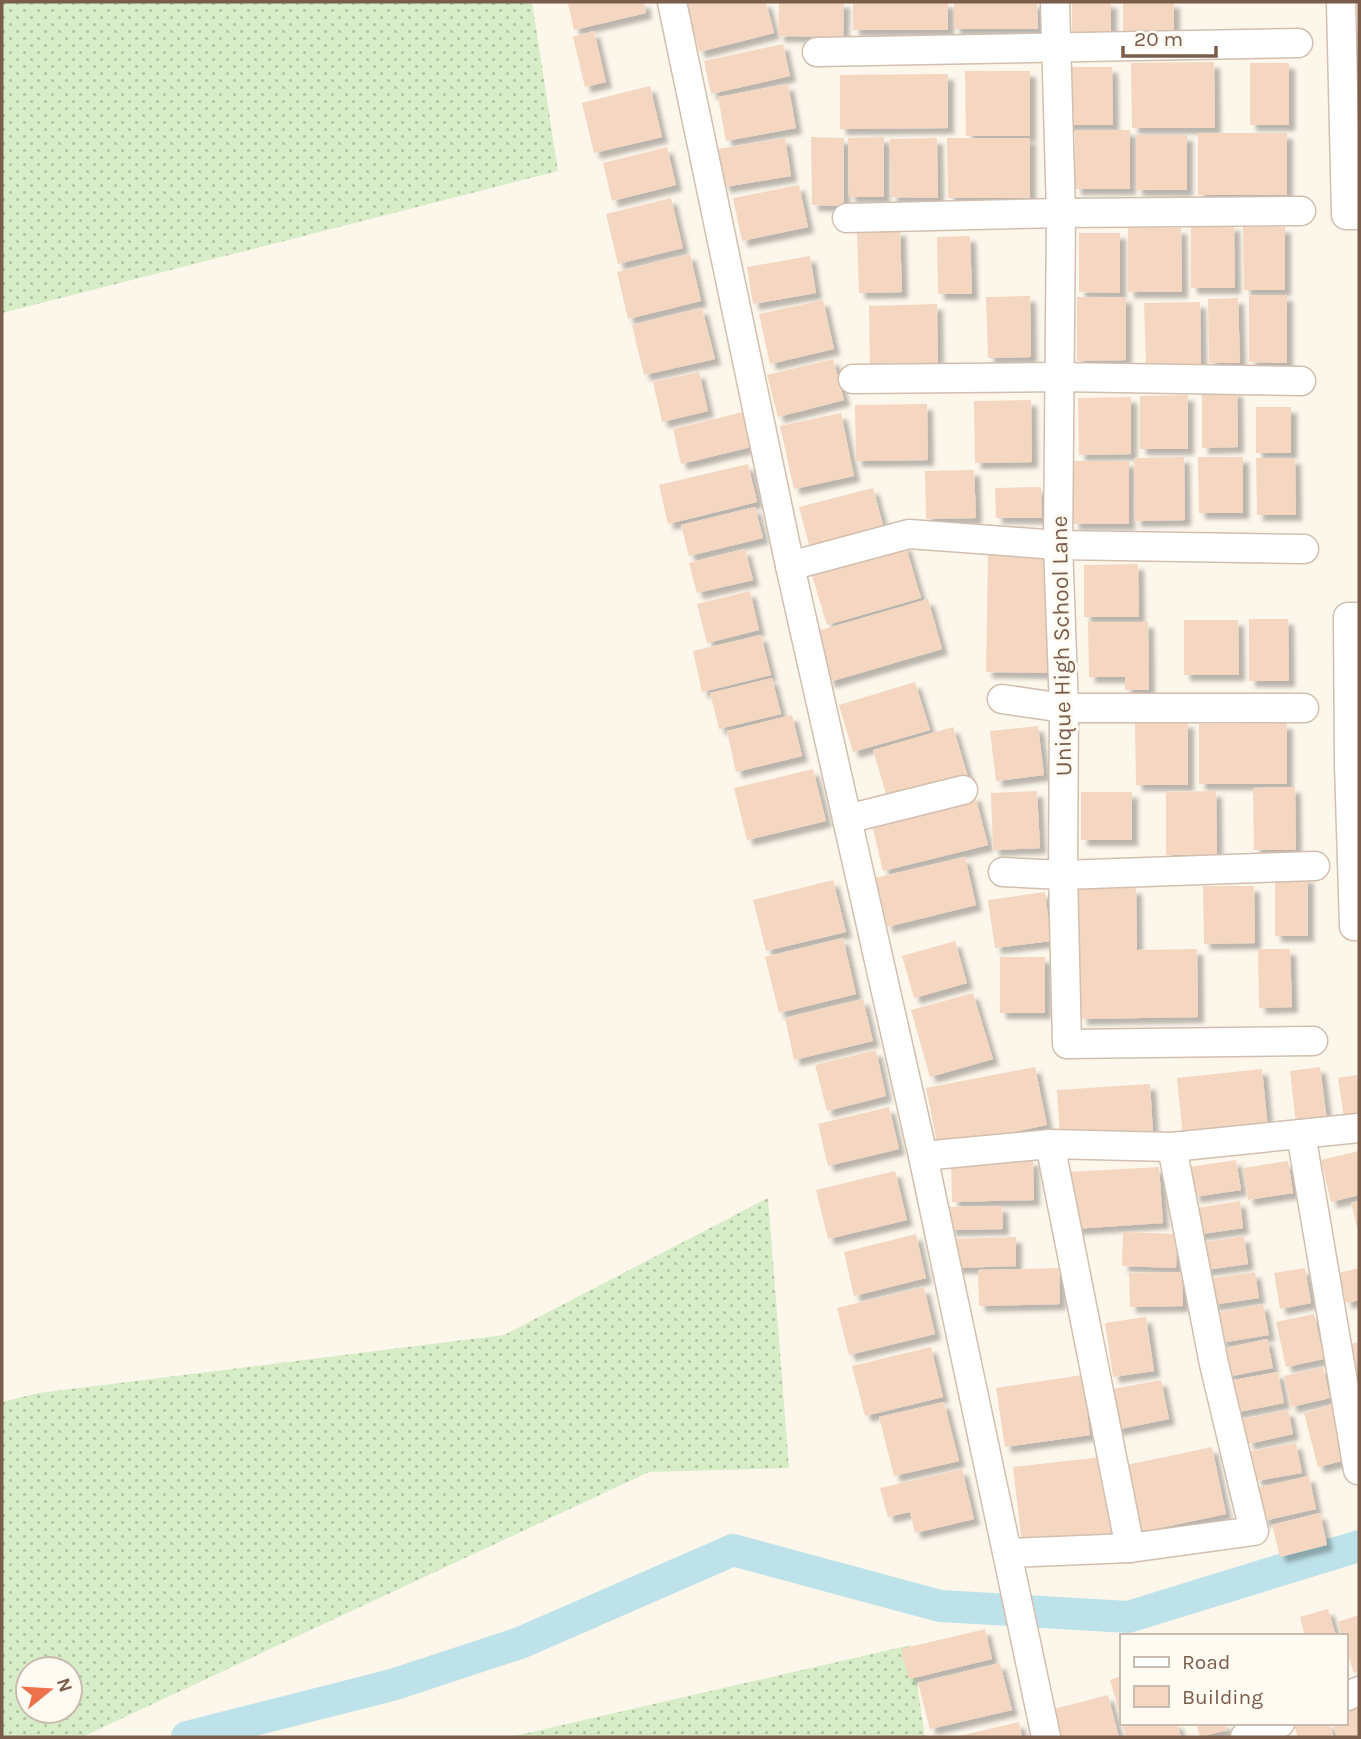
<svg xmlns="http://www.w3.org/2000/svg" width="1361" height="1739" font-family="Karla,sans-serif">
<defs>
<pattern id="grass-dots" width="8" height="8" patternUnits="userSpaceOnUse" patternTransform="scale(1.75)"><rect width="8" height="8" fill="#d6edc7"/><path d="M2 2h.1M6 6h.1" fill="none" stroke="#b3c3a4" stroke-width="1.8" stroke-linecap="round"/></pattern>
<filter id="shadow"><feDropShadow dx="6" dy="6" stdDeviation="2" flood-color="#0004"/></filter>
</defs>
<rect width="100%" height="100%" fill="#fdf6eb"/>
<g fill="url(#grass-dots)" fill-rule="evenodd">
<polygon points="2,2 532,2 558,171 2,313"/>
<path d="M768 1198 789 1468 649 1472 82 1737H2V1402L39 1393 504 1335ZM28 1669H70V1711H28Z"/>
<polygon points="911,1645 925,1737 510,1737"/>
</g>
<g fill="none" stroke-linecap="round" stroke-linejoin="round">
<polyline stroke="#bde2e9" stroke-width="32" points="187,1737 392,1685 520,1643 733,1550 940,1606 1128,1617 1359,1546"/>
</g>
<g fill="#f4d6c1" filter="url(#shadow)">
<polygon points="579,2 644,2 646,13 574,30 568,4"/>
<polygon points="686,2 766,2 774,33 699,52"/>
<polygon points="779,2 844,2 843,37 778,36"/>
<rect x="853" y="2" width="95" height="28"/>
<polygon points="954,2 1037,2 1038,29 954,29"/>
<rect x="1072" y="2" width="39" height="31"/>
<rect x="1123" y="2" width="51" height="29"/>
<polygon points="594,31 606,82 585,87 573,37"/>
<polygon points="783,44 790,76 711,94 704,61"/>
<polygon points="1214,62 1215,128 1132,128 1131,63"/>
<rect x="1250" y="63" width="39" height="62"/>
<polygon points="1065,67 1112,67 1113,125 1065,125"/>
<polygon points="965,71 1030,71 1030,136 966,136"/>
<polygon points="948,74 948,128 840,129 840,75"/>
<polygon points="788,84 796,128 726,141 718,97"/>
<polygon points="650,86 662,137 594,153 582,103"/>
<rect x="1075" y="130" width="55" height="59"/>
<rect x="1198" y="133" width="89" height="62"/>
<rect x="1136" y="135" width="51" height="55"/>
<polygon points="811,137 844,138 844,206 812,205"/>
<polygon points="884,137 884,197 849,197 848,138"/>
<polygon points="785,138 791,176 724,187 718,149"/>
<polygon points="937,138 938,198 891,197 890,139"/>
<polygon points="947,138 1030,138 1030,198 948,198"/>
<polygon points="667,147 676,185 612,201 603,163"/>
<polygon points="799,185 808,227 742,241 733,198"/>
<polygon points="671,198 683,248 618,264 606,214"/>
<polygon points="1191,225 1234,225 1235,288 1191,288"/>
<polygon points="1243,227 1285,227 1285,290 1244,290"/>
<polygon points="1128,228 1181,228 1182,292 1128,292"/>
<polygon points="900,230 902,292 859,293 857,231"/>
<polygon points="1079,233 1120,233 1120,293 1079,292"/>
<polygon points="970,236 972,294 938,294 937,237"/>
<polygon points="690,254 701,301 628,319 617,272"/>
<polygon points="810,256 816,293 753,304 747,267"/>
<polygon points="1249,295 1287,295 1287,363 1249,362"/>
<polygon points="1030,296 1031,357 988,358 986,297"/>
<polygon points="1077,297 1126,297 1126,360 1077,361"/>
<polygon points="1238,298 1240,363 1209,363 1208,299"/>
<polygon points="823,300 834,349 770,364 759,314"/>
<polygon points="1200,302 1201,364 1146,365 1144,303"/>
<polygon points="937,304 938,365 870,366 869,306"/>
<polygon points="702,308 715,359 644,375 632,325"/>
<polygon points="833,359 844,400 778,417 767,375"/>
<polygon points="699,372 708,411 662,422 653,382"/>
<polygon points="1202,391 1237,391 1238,447 1202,448"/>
<polygon points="1188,395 1188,449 1140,449 1140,396"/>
<polygon points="1131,397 1131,454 1079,455 1078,398"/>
<polygon points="1031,400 1032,462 975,463 974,401"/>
<polygon points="927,404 928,460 856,461 855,405"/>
<rect x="1256" y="407" width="35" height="46"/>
<polygon points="743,412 751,447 681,464 673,429"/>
<polygon points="841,413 854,476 794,489 780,426"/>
<polygon points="1184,457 1185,520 1135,521 1134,458"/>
<polygon points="1198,457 1243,457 1243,513 1199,513"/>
<polygon points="1256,458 1295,458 1296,515 1257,515"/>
<polygon points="1072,461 1129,461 1129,524 1073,524"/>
<polygon points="748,464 757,502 668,524 659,485"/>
<polygon points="974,470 976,518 926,519 925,471"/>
<polygon points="1041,487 1042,518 996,518 995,488"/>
<polygon points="873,488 885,532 811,552 799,507"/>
<polygon points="755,507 763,538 689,556 681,525"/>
<polygon points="905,544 921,598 827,625 811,572"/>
<polygon points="745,549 753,580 697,593 689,563"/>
<polygon points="988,553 1048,555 1047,673 986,672"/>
<polygon points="1138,564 1139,617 1084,617 1084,565"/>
<polygon points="750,591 759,630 707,643 697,604"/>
<polygon points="928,599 942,649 829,682 814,632"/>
<polygon points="1249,619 1288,619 1289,681 1249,681"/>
<polygon points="1184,620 1238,620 1239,675 1184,675"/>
<polygon points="1088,622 1148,622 1149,690 1125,690 1125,677 1089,677"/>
<polygon points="761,635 771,675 702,692 693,651"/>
<polygon points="772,678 781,714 719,729 710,693"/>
<polygon points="915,682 930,730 853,752 839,705"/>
<polygon points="792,715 802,756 736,772 727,731"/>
<polygon points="1135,722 1188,722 1188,785 1136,785"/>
<polygon points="1287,723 1287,784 1199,784 1199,724"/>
<polygon points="1038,726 1044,775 996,781 990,731"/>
<polygon points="953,727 969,780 889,804 873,750"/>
<polygon points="813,769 826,821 747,840 734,788"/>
<polygon points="1295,787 1296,850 1254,850 1253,788"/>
<polygon points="1037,791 1040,848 993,850 991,793"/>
<polygon points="1216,791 1217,855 1166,855 1166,792"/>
<rect x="1081" y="792" width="51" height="48"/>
<polygon points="975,795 988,845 883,871 871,821"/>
<polygon points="965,857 976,905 887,927 875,878"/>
<rect x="1275" y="877" width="33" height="59"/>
<polygon points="833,880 846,932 766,951 753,900"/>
<polygon points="1203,886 1254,886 1255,943 1204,944"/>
<polygon points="1136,888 1137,950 1197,949 1198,1017 1081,1019 1078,889"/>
<polygon points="1045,892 1051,941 995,948 988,900"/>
<polygon points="843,938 856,994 779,1013 765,957"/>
<polygon points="955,941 967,983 914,998 902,956"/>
<polygon points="1258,949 1290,949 1292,1007 1259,1008"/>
<rect x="1000" y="957" width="45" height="56"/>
<polygon points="973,993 993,1059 930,1077 911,1010"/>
<polygon points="863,999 873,1041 794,1060 785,1018"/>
<polygon points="876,1050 886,1096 827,1111 815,1065"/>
<polygon points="1035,1067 1047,1125 938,1147 926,1088"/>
<polygon points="1320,1067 1327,1120 1296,1124 1290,1071"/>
<polygon points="1262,1069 1268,1129 1183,1138 1177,1078"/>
<polygon points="1357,1075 1359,1115 1344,1118 1338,1078"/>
<polygon points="1150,1084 1153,1133 1060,1139 1057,1090"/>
<polygon points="889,1107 899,1149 828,1166 818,1124"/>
<polygon points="1359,1151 1359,1195 1331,1202 1321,1160"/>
<polygon points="1033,1160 1034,1200 952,1202 951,1161"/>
<polygon points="1236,1160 1241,1190 1194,1197 1190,1167"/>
<polygon points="1288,1161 1293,1193 1248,1200 1243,1168"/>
<polygon points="1159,1167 1163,1223 1073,1229 1069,1172"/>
<polygon points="895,1171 907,1220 828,1239 816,1190"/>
<polygon points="1240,1201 1243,1228 1195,1235 1191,1209"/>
<polygon points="1359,1201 1359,1231 1358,1231 1351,1203"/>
<polygon points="1002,1206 1003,1229 949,1230 948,1207"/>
<polygon points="1123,1232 1177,1234 1176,1268 1122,1266"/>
<polygon points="916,1234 926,1278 854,1296 844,1252"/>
<polygon points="1244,1236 1248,1264 1205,1270 1201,1243"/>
<polygon points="1016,1237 1016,1266 955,1268 954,1239"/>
<polygon points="1059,1268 1060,1304 979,1306 978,1270"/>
<polygon points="1305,1268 1311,1303 1280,1309 1274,1273"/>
<polygon points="1359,1268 1359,1300 1346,1303 1339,1273"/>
<polygon points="1182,1272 1183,1306 1130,1307 1129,1273"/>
<polygon points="1255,1272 1259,1298 1212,1305 1208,1279"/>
<polygon points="924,1287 935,1334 849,1355 837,1308"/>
<polygon points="1263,1304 1269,1335 1220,1343 1215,1313"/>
<polygon points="1314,1314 1324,1359 1286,1367 1276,1322"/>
<polygon points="1146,1317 1154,1371 1113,1377 1105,1323"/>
<polygon points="1267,1339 1273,1368 1227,1377 1221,1349"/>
<polygon points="1359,1342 1359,1374 1349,1377 1342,1346"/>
<polygon points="931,1347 943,1397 865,1416 852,1366"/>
<polygon points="1323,1367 1330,1398 1291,1407 1284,1376"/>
<polygon points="1278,1372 1284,1403 1233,1413 1228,1381"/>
<polygon points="1082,1375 1090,1435 1005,1447 996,1388"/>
<polygon points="1161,1380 1169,1419 1115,1430 1107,1390"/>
<polygon points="944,1402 959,1461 894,1476 879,1417"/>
<polygon points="1335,1404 1350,1459 1318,1467 1304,1413"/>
<polygon points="1288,1410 1293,1434 1248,1444 1243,1419"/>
<polygon points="1296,1443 1302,1473 1256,1481 1251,1451"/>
<polygon points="1212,1447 1226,1514 1136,1533 1122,1466"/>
<polygon points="1102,1457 1111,1533 1022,1543 1013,1467"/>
<polygon points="962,1469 974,1519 915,1533 910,1512 888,1517 880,1488"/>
<polygon points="1309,1476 1316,1509 1263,1521 1256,1488"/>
<polygon points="1320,1513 1327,1545 1280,1557 1272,1525"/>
<polygon points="1328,1609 1336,1636 1305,1636 1300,1617"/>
<polygon points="1359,1615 1359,1671 1354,1673 1345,1646 1345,1636 1342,1636 1338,1622"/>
<polygon points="985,1629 992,1659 909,1679 901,1649"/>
<polygon points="1000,1663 1012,1710 930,1729 918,1683"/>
<polygon points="1121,1676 1121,1717 1110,1680"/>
<polygon points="1108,1695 1119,1737 1053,1737 1046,1711"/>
<polygon points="1359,1703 1359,1737 1337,1737 1332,1723 1345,1723 1345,1708"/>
<polygon points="1019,1722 1022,1737 959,1737 959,1736"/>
<polygon points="1122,1723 1177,1723 1181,1737 1126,1737"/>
<polygon points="1196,1723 1225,1723 1227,1730 1200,1737"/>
<polygon points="1301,1723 1329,1723 1334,1737 1298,1737 1294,1726"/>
</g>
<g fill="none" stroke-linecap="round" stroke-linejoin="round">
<defs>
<g id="street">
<polyline points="672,2 790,566 923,1156 1046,1737"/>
<polyline points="1055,2 1061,213 1058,545 1064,708 1063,875 1067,1044 1313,1041"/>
<polyline points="1341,2 1346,215 1359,215"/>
<polyline points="817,52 1298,43"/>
<polyline points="847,218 1061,213 1301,211"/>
<polyline points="853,379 1059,377 1301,381"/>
<polyline points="790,566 909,534 1058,545 1304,549"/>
<polyline points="1359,617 1348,617 1349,764 1354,926 1359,926"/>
<polyline points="1002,699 1064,708 1304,708"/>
<polyline points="847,819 963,790"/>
<polyline points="1003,872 1063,875 1315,866"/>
<polyline points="1301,1134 1358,1470"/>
<polyline points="1050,1144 1130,1548"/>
<polyline points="923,1156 1050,1144 1172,1147 1359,1128"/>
<polyline points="1008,1553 1130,1548 1254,1531 1214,1364 1172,1147"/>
<polyline points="1345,1697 1359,1691"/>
<polyline points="1245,1737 1280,1723"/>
</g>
</defs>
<use href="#street" stroke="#d2bfaf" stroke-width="31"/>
<use href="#street" stroke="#fff" stroke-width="28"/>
</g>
<g text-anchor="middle" stroke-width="6" stroke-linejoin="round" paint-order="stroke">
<g font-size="23" fill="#7b5d4b" stroke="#fffaf2">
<text transform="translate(1061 646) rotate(-91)" y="8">Unique High School Lane</text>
</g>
</g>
<rect width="1361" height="1739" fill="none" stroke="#7b5d4b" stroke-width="7"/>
<rect x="1120" y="1634" width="228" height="91" fill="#fffaf2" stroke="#cabbaf" stroke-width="2"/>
<rect x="1134" y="1657" width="35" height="10" fill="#ffffff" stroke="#cabbaf" stroke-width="2"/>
<text x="1182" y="1669" font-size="21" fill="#7b5d4b">Road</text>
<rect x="1134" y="1686" width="35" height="21" fill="#f4d6c1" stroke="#cabbaf" stroke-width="2"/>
<text x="1182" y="1704" font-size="21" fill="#7b5d4b">Building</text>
<g transform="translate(49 1690) rotate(72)"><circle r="33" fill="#fffaf2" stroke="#cabbaf" stroke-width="2"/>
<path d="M0-5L12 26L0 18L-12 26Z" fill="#eb724c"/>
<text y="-10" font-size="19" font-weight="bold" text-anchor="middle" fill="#7b5d4b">N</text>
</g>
<path d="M1123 46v10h93v-10" fill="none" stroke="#7b5d4b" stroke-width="3.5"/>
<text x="1134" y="46" font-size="21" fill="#7b5d4b" stroke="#fffaf2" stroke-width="5" paint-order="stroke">20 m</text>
</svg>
